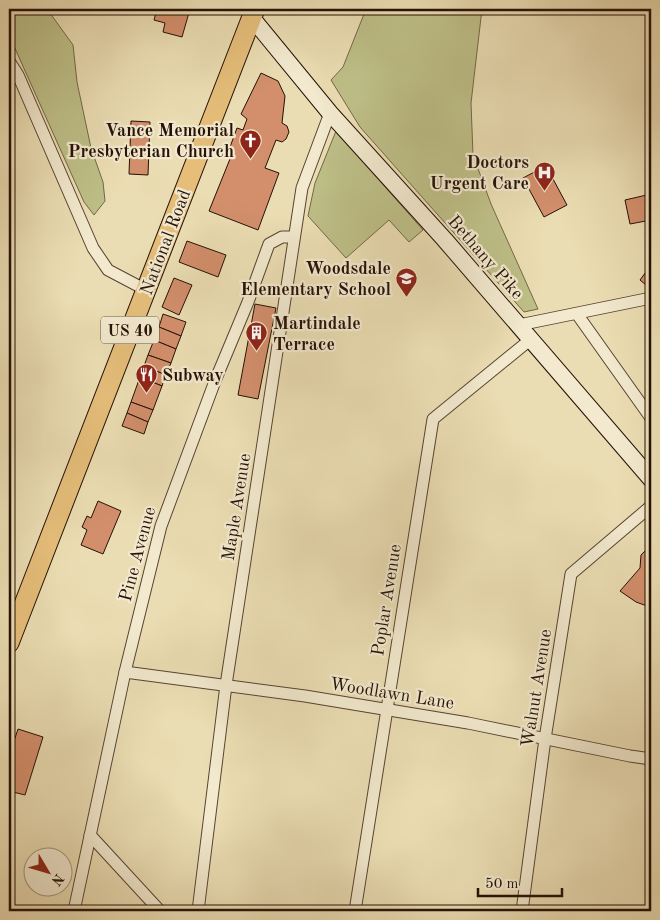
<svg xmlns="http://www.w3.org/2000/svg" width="660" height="920" font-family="'Old Standard TT',serif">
<rect width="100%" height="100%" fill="#ebddb3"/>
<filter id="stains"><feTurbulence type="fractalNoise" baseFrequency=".004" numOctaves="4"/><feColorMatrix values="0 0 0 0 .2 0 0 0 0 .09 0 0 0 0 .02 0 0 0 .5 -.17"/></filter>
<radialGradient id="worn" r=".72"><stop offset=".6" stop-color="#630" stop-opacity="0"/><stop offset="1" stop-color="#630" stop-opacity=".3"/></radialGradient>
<g fill="#bebf88" stroke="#726848">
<polygon points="9,9 47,9 73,45 77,82 91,148 103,182 105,201 94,215 84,202 13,44 9,32"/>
<polygon points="366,9 482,9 471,103 473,155 491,204 538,309 524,312 360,127 331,80 343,67"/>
<polygon points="336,131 423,230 409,242 389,220 346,258 308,216 315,183"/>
</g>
<g fill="#d38f6c" stroke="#251107">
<polygon points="157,9 190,9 182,37 163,32 165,23 154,20"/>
<polygon points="261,73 278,81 285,96 282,123 287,126 289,132 286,139 282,142 276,140 265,168 279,173 258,230 209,211 234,149 230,147 237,128 243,130 247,119 241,114"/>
<polygon points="131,121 150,122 148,175 129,174"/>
<polygon points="546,166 567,205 544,217 523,178"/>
<polygon points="651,194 651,220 630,224 625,200"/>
<polygon points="187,241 226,255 218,277 179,262"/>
<polygon points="651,265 651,289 640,280"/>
<polygon points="174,278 192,285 179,315 162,307"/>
<polygon points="255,304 276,308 258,399 238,395"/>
<polygon points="163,314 186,322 181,336 159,327"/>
<polygon points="159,327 181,336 176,349 154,340"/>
<polygon points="154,340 176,349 171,363 148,355"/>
<polygon points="148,355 171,363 166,375 144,366"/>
<polygon points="144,366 166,375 162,386 140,377"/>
<polygon points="140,377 162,386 153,410 131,402"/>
<polygon points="131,402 153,410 148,422 127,413"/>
<polygon points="127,413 148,422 144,434 122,426"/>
<polygon points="98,501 121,511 103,554 81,545 87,530 82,527 87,516 91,518"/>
<polygon points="651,545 651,606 647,606 636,602 620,591 640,568 641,555"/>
<polygon points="18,729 43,737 25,795 9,791 9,756"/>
</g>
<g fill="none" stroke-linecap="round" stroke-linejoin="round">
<defs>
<g id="street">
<polyline points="9,61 18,75 93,248 108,270 146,290"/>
<polyline points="577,314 651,418"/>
<polyline points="519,325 651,298"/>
<polyline points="125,672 305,696 468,723 630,756 651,759"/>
<polyline points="90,835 160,911"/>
<polyline points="74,911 125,672 161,526 215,381 248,302 269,244 282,237 294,237"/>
<polyline points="198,911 226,685 302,188 330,113"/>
<polyline points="355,911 433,419 531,339"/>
<polyline points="522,911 545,739 571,574 651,506"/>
</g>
<polyline id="secondary" points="252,18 330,113 445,240 651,479"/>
<polyline id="primary" points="9,643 255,9"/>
</defs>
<use href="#street" stroke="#564432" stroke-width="13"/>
<use href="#secondary" stroke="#251107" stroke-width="18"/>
<use href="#primary" stroke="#251107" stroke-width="21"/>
<use href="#street" stroke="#f2e9ce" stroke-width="11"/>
<use href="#secondary" stroke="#f2e9ce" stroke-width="16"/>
<use href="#primary" stroke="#e6be7a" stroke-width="19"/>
</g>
<defs>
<symbol id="church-pin" viewBox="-11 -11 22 30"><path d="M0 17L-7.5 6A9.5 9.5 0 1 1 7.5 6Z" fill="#8f2418" stroke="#f2e9ce"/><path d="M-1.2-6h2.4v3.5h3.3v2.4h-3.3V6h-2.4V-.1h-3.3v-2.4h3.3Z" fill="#fff"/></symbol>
<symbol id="hospital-pin" viewBox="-11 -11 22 30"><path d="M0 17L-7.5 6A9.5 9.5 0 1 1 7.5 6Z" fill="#8f2418" stroke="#f2e9ce"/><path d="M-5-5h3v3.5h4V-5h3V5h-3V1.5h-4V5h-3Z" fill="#fff"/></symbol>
<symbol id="school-pin" viewBox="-11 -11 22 30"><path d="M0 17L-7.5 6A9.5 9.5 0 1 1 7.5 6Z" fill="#8f2418" stroke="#f2e9ce"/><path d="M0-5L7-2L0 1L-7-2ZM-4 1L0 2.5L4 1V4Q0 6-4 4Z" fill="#fff"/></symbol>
<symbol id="building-pin" viewBox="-11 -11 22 30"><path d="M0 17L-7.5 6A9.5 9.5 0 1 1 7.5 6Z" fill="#8f2418" stroke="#f2e9ce"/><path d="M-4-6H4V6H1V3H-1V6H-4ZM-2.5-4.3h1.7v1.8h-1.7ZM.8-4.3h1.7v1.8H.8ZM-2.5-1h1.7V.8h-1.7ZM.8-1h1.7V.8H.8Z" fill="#fff"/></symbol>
<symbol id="restaurant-pin" viewBox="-11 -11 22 30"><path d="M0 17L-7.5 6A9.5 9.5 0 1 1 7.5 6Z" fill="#8f2418" stroke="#f2e9ce"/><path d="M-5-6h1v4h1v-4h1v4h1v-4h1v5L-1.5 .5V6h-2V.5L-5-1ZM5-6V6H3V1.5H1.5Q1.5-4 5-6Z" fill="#fff"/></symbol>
</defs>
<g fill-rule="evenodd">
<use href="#church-pin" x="238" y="128" width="25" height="34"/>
<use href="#hospital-pin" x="532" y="160" width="25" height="34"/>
<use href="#school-pin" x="394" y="266" width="25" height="34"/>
<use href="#building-pin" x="244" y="320" width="25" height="34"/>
<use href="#restaurant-pin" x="134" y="362" width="25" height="34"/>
</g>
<g text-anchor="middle" stroke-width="4.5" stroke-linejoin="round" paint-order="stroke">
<rect fill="#f2e9ce" stroke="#625243" stroke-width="1" x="101" y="316.5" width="58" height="27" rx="4"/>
<g font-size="16" font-weight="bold" fill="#251107">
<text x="130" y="336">US 40</text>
</g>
<g font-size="18" font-weight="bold" fill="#251107" stroke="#f2e9ce" text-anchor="end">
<text x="234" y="136">Vance Memorial<tspan x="234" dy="21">Presbyterian Church</tspan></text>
<text x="529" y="168">Doctors<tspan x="529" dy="21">Urgent Care</tspan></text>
<text x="391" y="274">Woodsdale<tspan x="391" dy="21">Elementary School</tspan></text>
<text x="273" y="329" text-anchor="start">Martindale<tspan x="273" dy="21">Terrace</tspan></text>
<text x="162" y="381" text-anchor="start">Subway</text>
</g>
<g font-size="18" fill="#251107" stroke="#f2e9ce">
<text transform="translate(165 242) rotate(-69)" y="6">National Road</text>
<text transform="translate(486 257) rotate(49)" y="6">Bethany Pike</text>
<text transform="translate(236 507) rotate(-81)" y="6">Maple Avenue</text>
<text transform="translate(137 554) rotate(-75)" y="6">Pine Avenue</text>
<text transform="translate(386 600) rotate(-81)" y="6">Poplar Avenue</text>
<text transform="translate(536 688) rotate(-81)" y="6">Walnut Avenue</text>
<text transform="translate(392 693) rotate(9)" y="6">Woodlawn Lane</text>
</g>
</g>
<rect width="660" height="920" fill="none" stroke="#ebddb3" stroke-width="30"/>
<rect x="10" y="10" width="640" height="900" fill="none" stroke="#251107" stroke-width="2.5"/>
<rect x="15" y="15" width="630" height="890" fill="none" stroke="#251107"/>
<g transform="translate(48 872) rotate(128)"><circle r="24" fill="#f2e9ce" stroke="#a0937e"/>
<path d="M0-4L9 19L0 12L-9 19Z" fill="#8f2418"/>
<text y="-8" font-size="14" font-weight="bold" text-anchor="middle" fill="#251107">N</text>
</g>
<path d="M478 888v8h84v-8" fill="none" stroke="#251107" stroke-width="2.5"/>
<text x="485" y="888" font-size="15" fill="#251107" stroke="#f2e9ce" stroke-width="4" paint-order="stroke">50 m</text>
<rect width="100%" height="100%" filter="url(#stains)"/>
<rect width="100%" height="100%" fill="url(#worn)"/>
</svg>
